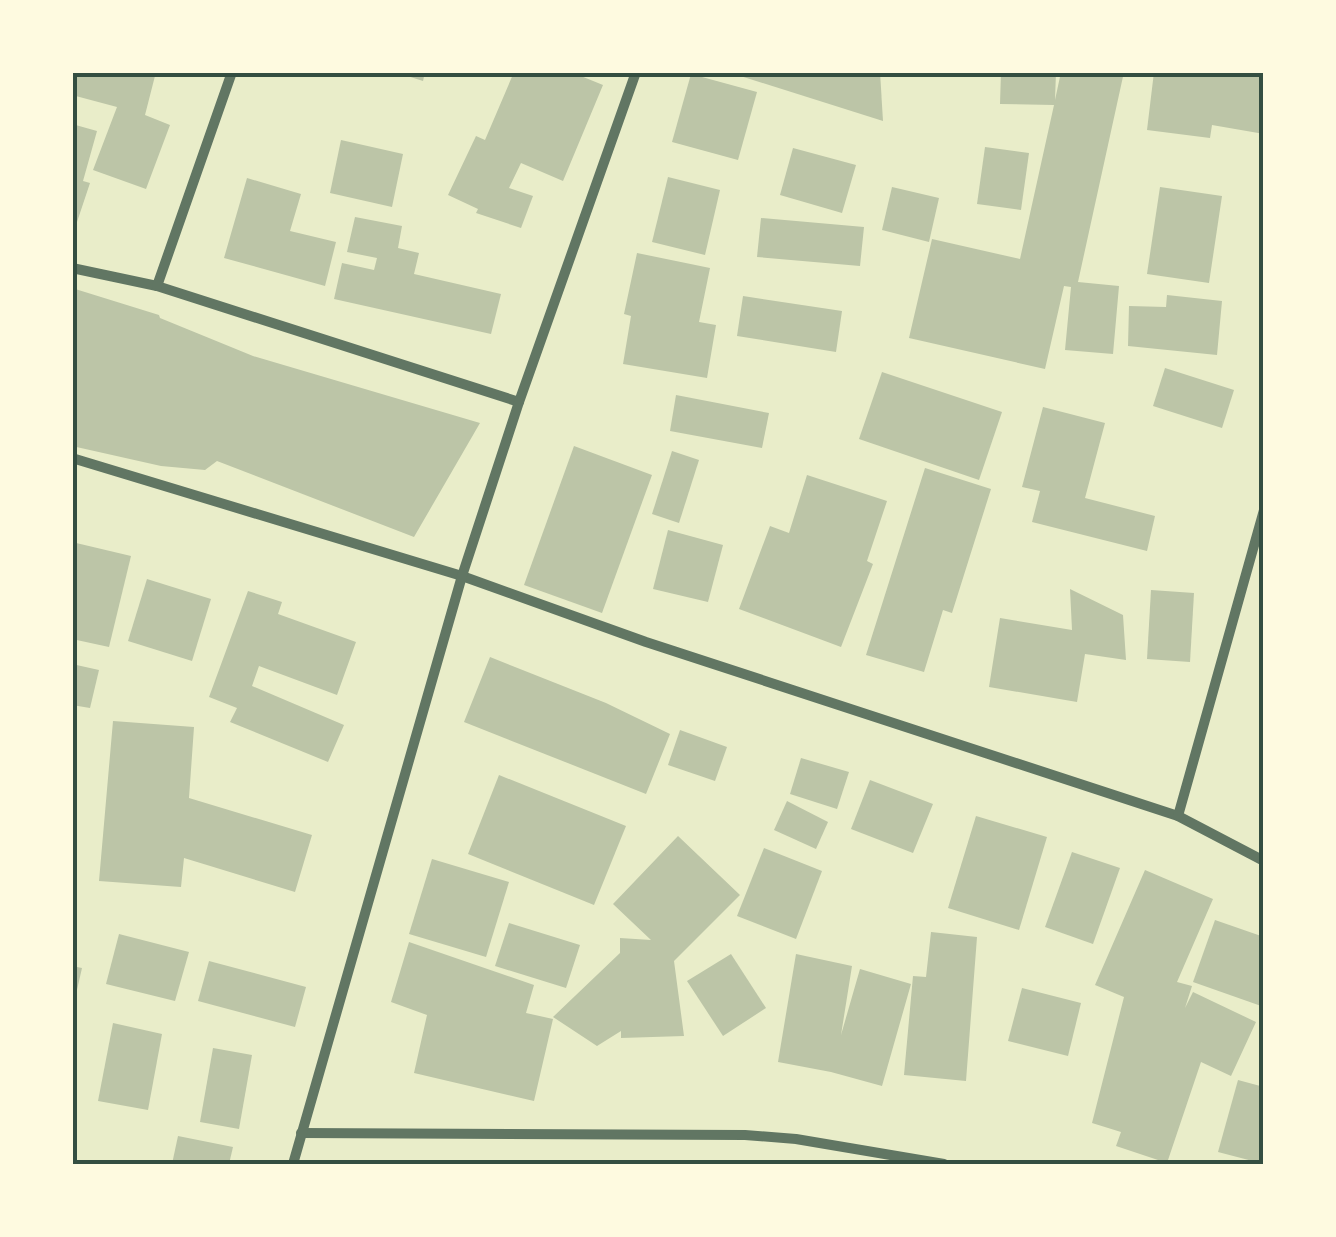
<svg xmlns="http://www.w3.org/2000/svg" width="1336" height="1237" font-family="'Fira Sans Condensed',sans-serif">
<rect width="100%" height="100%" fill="#e9edc9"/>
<g fill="#bcc5a7">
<polygon points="72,72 156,72 145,115 170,125 146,189 93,170 117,107 72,95"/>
<polygon points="395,72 425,72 423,81"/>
<polygon points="514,72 571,72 603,85 563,181 521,163 509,188 533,196 521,228 476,213 478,209 448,195 476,136 485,140"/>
<polygon points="731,72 880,72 883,121 731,73"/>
<polygon points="1001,72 1056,72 1055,100 1061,72 1124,72 1078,282 1119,286 1113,354 1065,350 1071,287 1064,286 1045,369 909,338 932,239 1020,259 1054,105 1000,104"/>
<polygon points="1154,72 1264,72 1264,134 1212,125 1210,138 1147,130"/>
<polygon points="691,74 757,92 738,160 672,142"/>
<polygon points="72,124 97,131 83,181 90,183 77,222 72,221"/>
<polygon points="341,140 403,154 392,207 330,193"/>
<polygon points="985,147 1029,153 1021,210 977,204"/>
<polygon points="793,148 856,165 842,213 780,195"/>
<polygon points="668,177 720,190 705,255 652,242"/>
<polygon points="247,178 301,194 290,231 336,242 325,286 224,258"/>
<polygon points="892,187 939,198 929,242 882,230"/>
<polygon points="1160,187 1222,196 1209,283 1147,274"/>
<polygon points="355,217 402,226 398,248 419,253 414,274 501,294 491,334 334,299 342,263 374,270 377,258 347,252"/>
<polygon points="761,218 864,227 860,266 757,257"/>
<polygon points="637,253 710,268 699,322 716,325 707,378 623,364 631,316 624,314"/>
<polygon points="72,288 159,315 160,318 253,356 480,423 414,537 217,461 205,470 161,466 72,446"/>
<polygon points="1167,295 1222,301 1217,355 1128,346 1129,306 1166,307"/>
<polygon points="743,296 842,311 836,352 737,336"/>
<polygon points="1165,368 1234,390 1222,428 1153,406"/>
<polygon points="882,372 1002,412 979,480 859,439"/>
<polygon points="676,395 769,413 762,448 670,431"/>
<polygon points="1043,407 1105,423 1085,498 1155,516 1147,551 1032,522 1040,491 1022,487"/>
<polygon points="574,446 652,475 602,613 524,585"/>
<polygon points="672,451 699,460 679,523 652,514"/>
<polygon points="925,468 991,489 952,613 943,610 924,672 866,655"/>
<polygon points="807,475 887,501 867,561 873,564 841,647 739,609 770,526 789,533"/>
<polygon points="668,530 723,545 708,602 653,589"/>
<polygon points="72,542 131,556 109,647 72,639"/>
<polygon points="147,579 211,599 192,661 128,641"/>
<polygon points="1070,589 1123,615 1126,660 1085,654 1077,702 989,687 1000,618 1072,630"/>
<polygon points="1151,590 1194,593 1190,662 1147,659"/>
<polygon points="248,591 282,602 278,614 356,642 337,695 259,666 252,686 344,725 328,762 230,722 237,708 209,697"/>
<polygon points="490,657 606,703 670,734 646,794 464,722"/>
<polygon points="72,664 99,670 90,708 72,705"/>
<polygon points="113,721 194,727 189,798 312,835 295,892 184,858 181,887 99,881"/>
<polygon points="680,730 727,747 715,781 668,765"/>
<polygon points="801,758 849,772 837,809 790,794"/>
<polygon points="499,775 626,826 594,905 468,854"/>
<polygon points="870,780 933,804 913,853 851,829"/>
<polygon points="787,801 828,822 816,849 774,830"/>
<polygon points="976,816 1047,837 1019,930 948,908"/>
<polygon points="678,836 740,895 674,961 684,1036 621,1038 621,1031 597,1046 553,1017 620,953 620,938 651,940 613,904"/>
<polygon points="764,848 822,871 796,939 737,916"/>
<polygon points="1072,852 1120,868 1093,944 1045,927"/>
<polygon points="432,859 509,882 486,957 409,934"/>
<polygon points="1145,870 1213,899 1177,982 1192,986 1185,1008 1193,992 1256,1022 1231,1076 1201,1062 1167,1163 1116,1146 1121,1132 1092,1123 1124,997 1095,985"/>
<polygon points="1215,920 1264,937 1264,1007 1193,982"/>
<polygon points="509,923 580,945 566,988 495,966"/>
<polygon points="931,932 977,937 966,1081 904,1075 913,976 926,977"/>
<polygon points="119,934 189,952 175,1001 106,984"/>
<polygon points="409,942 534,985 526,1013 553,1019 534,1101 414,1073 427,1015 391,1002"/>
<polygon points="731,954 766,1008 723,1036 687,981"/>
<polygon points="796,954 852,966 841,1035 860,969 911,984 882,1086 831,1072 778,1062"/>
<polygon points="209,961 306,987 295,1027 198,1001"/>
<polygon points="72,966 82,968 74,1003 72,1002"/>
<polygon points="1022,988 1081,1003 1068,1056 1008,1041"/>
<polygon points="113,1023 162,1034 148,1110 98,1101"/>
<polygon points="213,1048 252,1055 239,1129 200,1122"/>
<polygon points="1238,1080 1264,1087 1264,1164 1218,1152"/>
<polygon points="178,1136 233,1147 229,1164 172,1164"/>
</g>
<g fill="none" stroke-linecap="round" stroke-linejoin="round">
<g stroke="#617663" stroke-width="10">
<polyline points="72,268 157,286 519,402"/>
<polyline points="157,286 232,72"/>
<polyline points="72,458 462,576 646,642 1178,816 1264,861"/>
<polyline points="1178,816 1264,510"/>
<polyline points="301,1133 745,1135 796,1139 944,1164"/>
<polyline points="293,1164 462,576 519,402 636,72"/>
</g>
</g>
<rect width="1336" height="1237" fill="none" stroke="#fefae0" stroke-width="150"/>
<rect x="75" y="75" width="1186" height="1087" fill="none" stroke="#344e41" stroke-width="4"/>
</svg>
